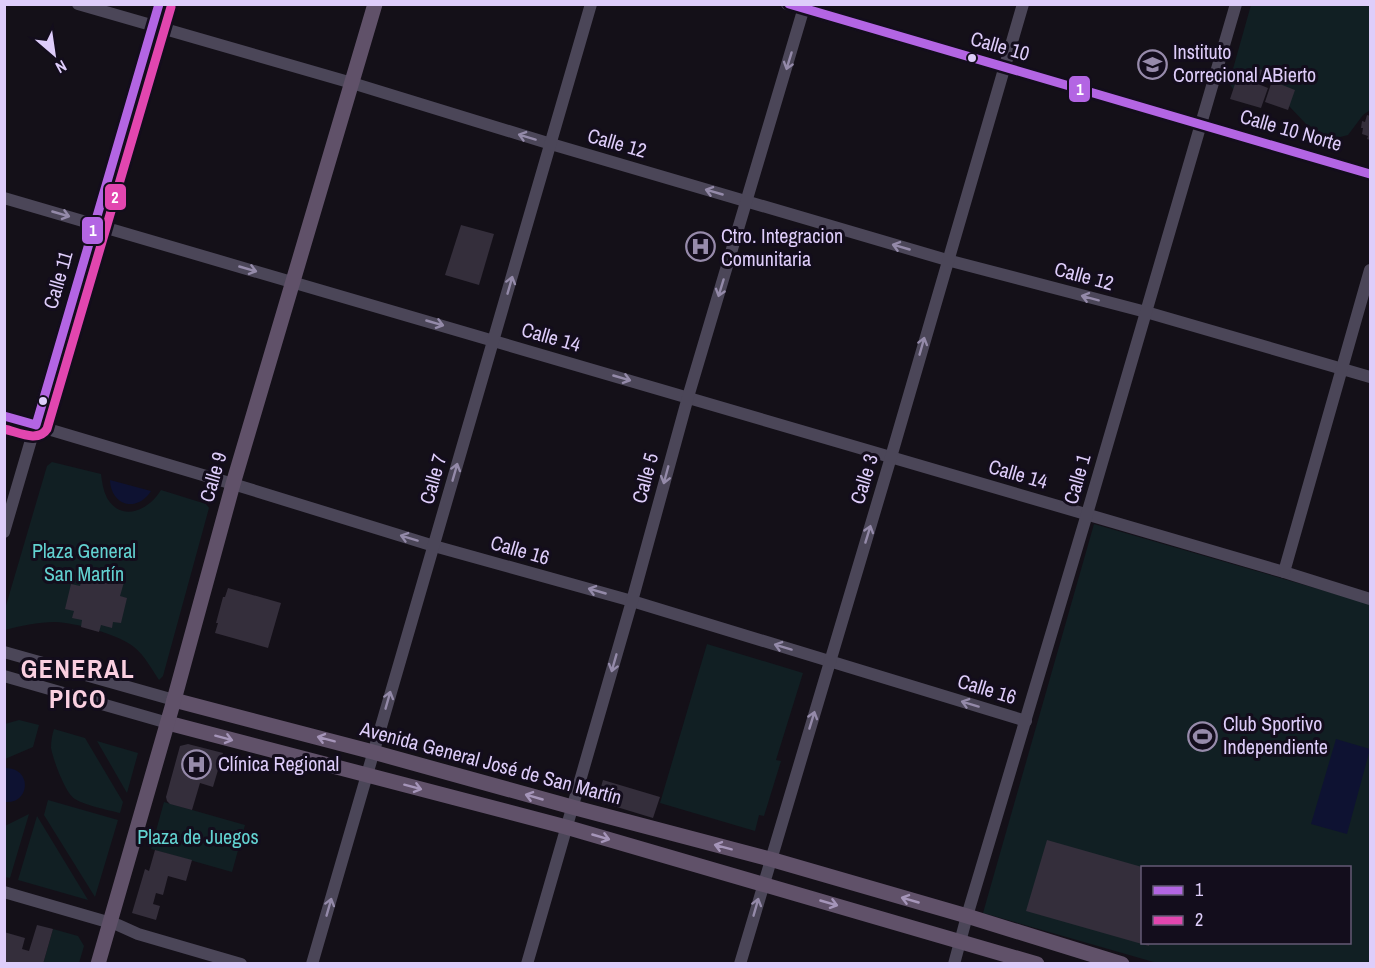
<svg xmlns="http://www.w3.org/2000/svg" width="1375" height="968" font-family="'Archivo Narrow',sans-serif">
<rect width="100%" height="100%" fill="#141018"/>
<g fill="#111f23" fill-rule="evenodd">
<polygon points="1251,5 1370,5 1370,110 1363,115 1348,135 1332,139 1306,124 1289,106 1276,87 1256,73 1240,87 1233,89 1229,83"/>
<path d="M52 462 101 474C102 482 103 490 107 498 122 523 149 510 161 490L206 504 209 508 163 676 159 680C151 668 145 656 134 647 118 634 76 623 55 622 38 622 20 626 5 630V609L47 466Z"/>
<path d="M1094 524 1370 604V963H1157L983 913ZM1142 868H1350V942H1142Z"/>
<polygon points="707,644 803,673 776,760 781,761 764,816 759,815 755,831 660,803"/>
<polygon points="19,720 39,725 33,747 5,759 5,724"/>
<path d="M54 729 85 738 123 802 120 813C108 810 84 805 75 799 65 793 53 759 51 748 51 741 52 735 54 729Z"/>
<polygon points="97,741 138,753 127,793"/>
<polygon points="48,800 118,820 95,897 44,815"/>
<polygon points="164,802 245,825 232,872 151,849"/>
<polygon points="29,814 10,878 5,877 5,826"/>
<polygon points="37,816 88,900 18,880"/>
<polygon points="53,929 78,936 84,946 79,963 43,964"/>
</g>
<g fill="#0e1232">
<path d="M110 480 151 491C137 513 111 506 110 480Z"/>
<polygon points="1336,739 1370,749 1347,834 1311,824"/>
<path d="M5 768C32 767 31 804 5 802Z"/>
</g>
<g fill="#342e3b">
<polygon points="1257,69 1263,70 1258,84 1268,88 1261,108 1230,99 1237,78 1255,83 1257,77 1254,77"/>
<polygon points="1272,81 1295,90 1288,110 1265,102"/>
<polygon points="1367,115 1370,116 1370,140 1367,139 1368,136 1362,134 1363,128 1361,128 1362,121 1365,122"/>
<polygon points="461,225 494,234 479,285 445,275"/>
<polygon points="84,572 124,582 120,596 127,598 121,623 113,622 112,628 101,625 99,632 81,627 82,620 72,618 74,611 65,609 71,584 80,586"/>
<polygon points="228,588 281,603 268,648 215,633 218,623 216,623 223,597 225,597"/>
<polygon points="188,744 223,753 213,787 200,783 192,810 170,804 167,801 166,797 180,746"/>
<polygon points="603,780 660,797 653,818 597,801"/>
<polygon points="1047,840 1142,867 1142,942 1150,942 1149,946 1026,911"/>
<polygon points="155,850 192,860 186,881 168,876 163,895 156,893 153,904 160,906 156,920 132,913 145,869 149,871"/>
<polygon points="37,925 53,929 43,964 4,964 4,932 25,938 22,949 29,951"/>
</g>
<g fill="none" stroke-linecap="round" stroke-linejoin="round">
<g stroke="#4b4658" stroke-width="12">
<polyline points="78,4 352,83 551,144 947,260 1146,312 1370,377"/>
<polyline points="787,4 1370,174"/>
<polyline points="4,198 1284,572 1370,599"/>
<polyline points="4,416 233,484 434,546 632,601 1026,721"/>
<polyline points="4,532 159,4"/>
<polyline points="1284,572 1370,270"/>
<polyline points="4,652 174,700"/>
<polyline points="4,676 168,723"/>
<polyline points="4,892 118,925 138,934 241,964"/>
<polyline points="312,964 591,4"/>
<polyline points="527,964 632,601 688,397 805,4"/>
<polyline points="740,964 891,457 1023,4"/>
<polyline points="954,964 967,916 1087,514 1236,4"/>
</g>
<g stroke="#605169" stroke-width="15">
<polyline points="174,700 373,752 572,807 770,859 967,916 1122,964"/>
<polyline points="168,723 566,827 1037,964"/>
<polyline points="98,964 174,700 233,484 375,4"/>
</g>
<defs>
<g id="bus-1">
<polyline points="789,4 1370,174"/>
<polyline points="4,416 36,425 159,4"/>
</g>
<path id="bus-2" d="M4 429C18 432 38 443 47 429L171 7"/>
</defs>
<use href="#bus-1" stroke="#130d1c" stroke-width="14"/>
<use href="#bus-2" stroke="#130d1c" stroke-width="14"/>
<use href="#bus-1" stroke="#b365e3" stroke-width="9"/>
<use href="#bus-2" stroke="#e246af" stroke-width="9"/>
</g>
<defs><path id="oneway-shaft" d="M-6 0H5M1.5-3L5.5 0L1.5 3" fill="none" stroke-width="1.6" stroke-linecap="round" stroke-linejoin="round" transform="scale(1.5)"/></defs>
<g stroke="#948aa9">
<use href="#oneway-shaft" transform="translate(789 61) rotate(107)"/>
<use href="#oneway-shaft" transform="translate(527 137) rotate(-163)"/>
<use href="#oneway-shaft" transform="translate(714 192) rotate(-164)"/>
<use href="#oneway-shaft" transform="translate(61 214) rotate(16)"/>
<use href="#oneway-shaft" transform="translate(901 247) rotate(-164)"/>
<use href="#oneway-shaft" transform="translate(248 269) rotate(16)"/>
<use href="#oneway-shaft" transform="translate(510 285) rotate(-74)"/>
<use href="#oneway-shaft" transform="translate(721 288) rotate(107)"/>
<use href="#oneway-shaft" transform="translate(1090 298) rotate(-165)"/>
<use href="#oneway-shaft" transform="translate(435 323) rotate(16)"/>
<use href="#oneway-shaft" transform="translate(922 346) rotate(-74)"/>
<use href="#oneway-shaft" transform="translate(622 378) rotate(16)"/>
<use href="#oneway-shaft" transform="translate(455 472) rotate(-74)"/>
<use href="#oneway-shaft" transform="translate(666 475) rotate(105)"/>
<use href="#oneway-shaft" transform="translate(868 534) rotate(-73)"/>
<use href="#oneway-shaft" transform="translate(409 538) rotate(-163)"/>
<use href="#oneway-shaft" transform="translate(597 591) rotate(-164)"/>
<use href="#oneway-shaft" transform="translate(783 647) rotate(-163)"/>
<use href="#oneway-shaft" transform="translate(614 663) rotate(106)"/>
<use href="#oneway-shaft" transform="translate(388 700) rotate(-74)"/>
<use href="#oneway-shaft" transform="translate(970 704) rotate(-163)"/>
<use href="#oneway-shaft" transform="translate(812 720) rotate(-73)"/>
<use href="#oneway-shaft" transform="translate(329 907) rotate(-74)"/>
<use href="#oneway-shaft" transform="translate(756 907) rotate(-74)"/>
</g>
<g stroke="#a595b9">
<use href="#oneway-shaft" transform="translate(224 738) rotate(15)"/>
<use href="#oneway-shaft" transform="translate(326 739) rotate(-165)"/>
<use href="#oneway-shaft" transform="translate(413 787) rotate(15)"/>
<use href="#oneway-shaft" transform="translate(534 797) rotate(-164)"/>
<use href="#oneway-shaft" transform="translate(601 837) rotate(16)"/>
<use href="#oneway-shaft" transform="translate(723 847) rotate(-165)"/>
<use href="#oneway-shaft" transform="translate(910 900) rotate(-164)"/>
<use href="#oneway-shaft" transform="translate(829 903) rotate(16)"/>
</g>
<defs>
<symbol id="university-ring" viewBox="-11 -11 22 22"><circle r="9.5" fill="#130d1c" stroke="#978bab" stroke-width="1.5"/><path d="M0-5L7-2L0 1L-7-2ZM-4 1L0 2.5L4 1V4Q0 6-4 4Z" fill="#978bab"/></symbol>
<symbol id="hospital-ring" viewBox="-11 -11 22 22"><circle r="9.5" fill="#130d1c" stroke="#978bab" stroke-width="1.5"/><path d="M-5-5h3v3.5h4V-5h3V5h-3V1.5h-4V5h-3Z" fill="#978bab"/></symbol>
<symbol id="stadium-ring" viewBox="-11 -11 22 22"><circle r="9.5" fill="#130d1c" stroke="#978bab" stroke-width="1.5"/><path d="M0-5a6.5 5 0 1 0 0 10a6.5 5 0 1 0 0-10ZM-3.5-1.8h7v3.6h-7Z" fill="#978bab"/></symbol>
</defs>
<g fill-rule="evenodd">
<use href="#university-ring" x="1136" y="48" width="33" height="33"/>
<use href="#hospital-ring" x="684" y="230" width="33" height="33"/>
<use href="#stadium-ring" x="1186" y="720" width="33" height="33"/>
<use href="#hospital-ring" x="180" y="748" width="33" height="33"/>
</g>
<g fill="#decdfa" stroke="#130d1c" stroke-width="2">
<circle cx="972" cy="58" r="5"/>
<circle cx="43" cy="401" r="5"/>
</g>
<g text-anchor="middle" stroke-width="6" stroke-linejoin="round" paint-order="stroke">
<g font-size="20" fill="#decdfa" stroke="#130d1c">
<text transform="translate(1000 46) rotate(16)" y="7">Calle 10</text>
<text transform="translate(1291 130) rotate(16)" y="7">Calle 10 Norte</text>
<text transform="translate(617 143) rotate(16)" y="7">Calle 12</text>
<text transform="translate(1084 276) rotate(15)" y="7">Calle 12</text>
<text transform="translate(58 280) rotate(-74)" y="7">Calle 11</text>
<text transform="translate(551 337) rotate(16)" y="7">Calle 14</text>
<text transform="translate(1018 474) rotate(16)" y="7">Calle 14</text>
<text transform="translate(213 477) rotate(-74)" y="7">Calle 9</text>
<text transform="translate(645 478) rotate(-75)" y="7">Calle 5</text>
<text transform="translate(433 479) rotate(-74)" y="7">Calle 7</text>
<text transform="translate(864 479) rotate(-73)" y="7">Calle 3</text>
<text transform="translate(1077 479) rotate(-74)" y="7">Calle 1</text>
<text transform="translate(520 550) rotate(16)" y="7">Calle 16</text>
<text transform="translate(987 689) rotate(17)" y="7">Calle 16</text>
<text transform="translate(491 763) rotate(15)" y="7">Avenida General José de San Martín</text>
</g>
<g font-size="20" fill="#decdfa" stroke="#130d1c" text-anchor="start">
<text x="1173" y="59">Instituto<tspan x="1173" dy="23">Correcional ABierto</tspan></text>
<text x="721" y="243">Ctro. Integracion<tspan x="721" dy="23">Comunitaria</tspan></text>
<text x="1223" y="731">Club Sportivo<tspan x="1223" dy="23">Independiente</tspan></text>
<text x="218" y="771">Clínica Regional</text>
</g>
<g font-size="20" fill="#62d2d1" stroke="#130d1c">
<text x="84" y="558">Plaza General<tspan x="84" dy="23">San Martín</tspan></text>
<text x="198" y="844">Plaza de Juegos</text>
</g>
<g font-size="26" font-weight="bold" letter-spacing="1.5" fill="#facfe0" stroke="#130d1c">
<text x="78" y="678">GENERAL<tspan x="78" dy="30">PICO</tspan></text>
</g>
</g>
<g stroke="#130d1c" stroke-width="2">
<rect x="1068" y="75" width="23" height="28" rx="6" fill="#b365e3"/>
<rect x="104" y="183" width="23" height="28" rx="6" fill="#e246af"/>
<rect x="81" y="216" width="23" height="29" rx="6" fill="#b365e3"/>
</g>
<g font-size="16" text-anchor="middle" font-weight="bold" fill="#fff">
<text x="1080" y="95">1</text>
<text x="115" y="203">2</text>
<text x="93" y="236">1</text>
</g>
<rect width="1375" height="968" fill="none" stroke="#decdfa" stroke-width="12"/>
<rect x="1141" y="866" width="210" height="78" fill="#130d1c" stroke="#645a75" stroke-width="1.5"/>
<rect x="1153" y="886" width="30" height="9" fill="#b365e3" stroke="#645a75" stroke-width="1.5"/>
<text x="1195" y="896" font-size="18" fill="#decdfa">1</text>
<rect x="1153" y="916" width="30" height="9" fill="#e246af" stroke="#645a75" stroke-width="1.5"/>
<text x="1195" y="926" font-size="18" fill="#decdfa">2</text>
<g transform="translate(54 54) rotate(151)" stroke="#130d1c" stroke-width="4.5" paint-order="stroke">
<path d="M0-4.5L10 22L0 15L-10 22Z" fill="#decdfa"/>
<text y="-9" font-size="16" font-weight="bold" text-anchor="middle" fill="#decdfa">N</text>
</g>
</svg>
